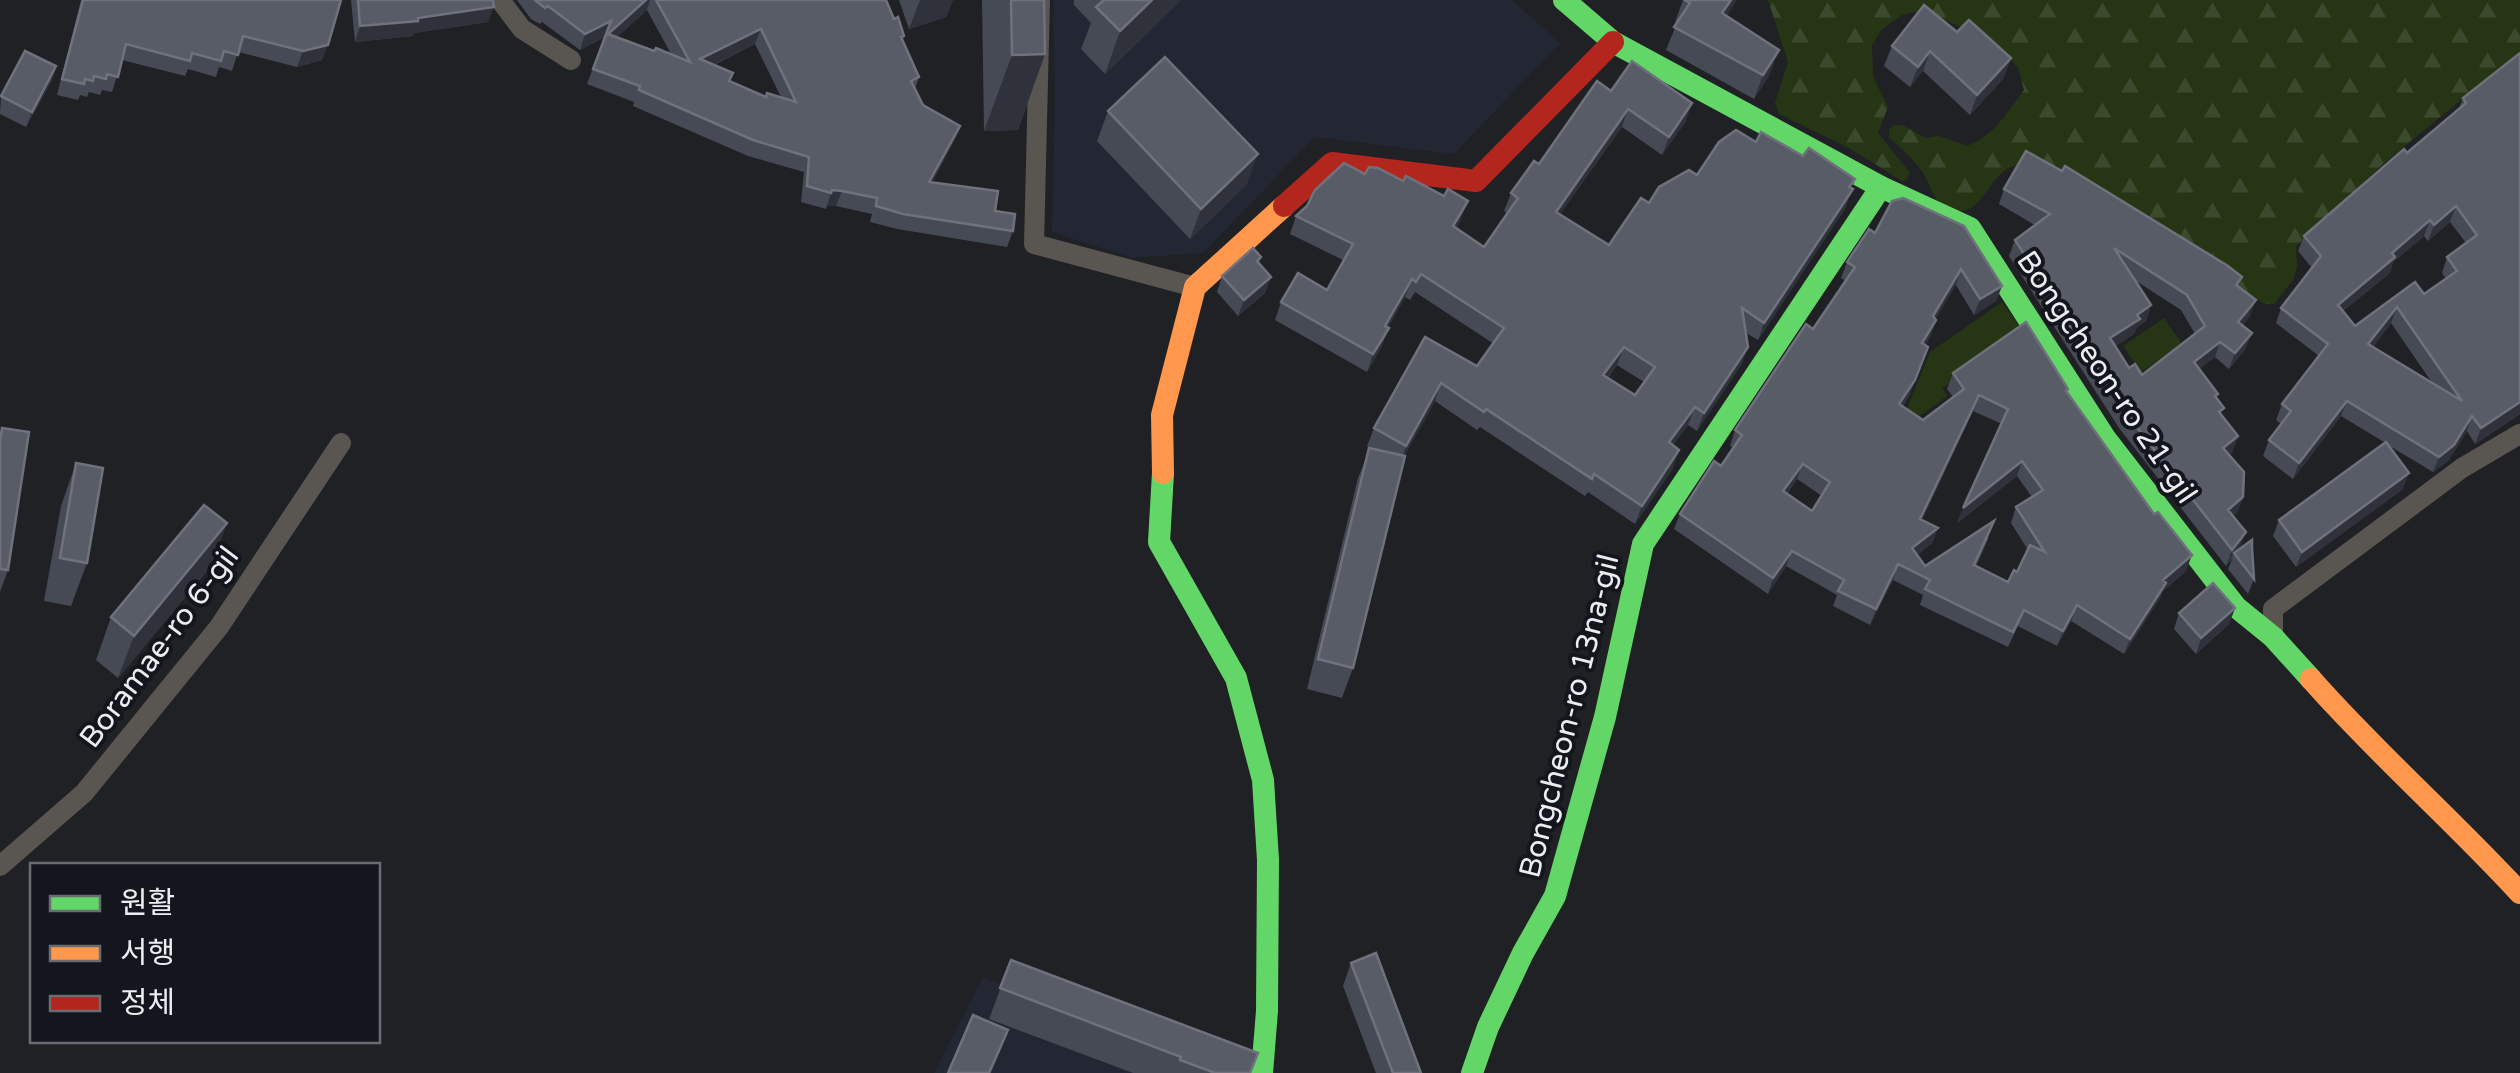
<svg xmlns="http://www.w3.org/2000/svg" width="2520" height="1073" font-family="'Varela Round','Noto Sans KR',sans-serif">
<defs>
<pattern id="forest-firs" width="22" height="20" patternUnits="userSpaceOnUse" patternTransform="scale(2.5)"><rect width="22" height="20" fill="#263615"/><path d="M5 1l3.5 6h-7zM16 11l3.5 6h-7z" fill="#3b4a2c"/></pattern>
</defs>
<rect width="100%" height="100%" fill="#1f2125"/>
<g fill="#222733">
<polygon points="1053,0 1512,0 1560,43 1454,154 1315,137 1203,253 1132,258 1052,232 1055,99"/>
<polygon points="983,977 1222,1073 934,1073"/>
</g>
<g fill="#263615">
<polygon points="2002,302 2023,331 1942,388 1947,396 1907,425 1903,419 1930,352"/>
<polygon points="2164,318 2182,344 2141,372 2123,346"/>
</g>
<path fill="url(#forest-firs)" d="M1768 0H2520V52L2385 162 2296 246 2297 267 2293 280 2274 304H2265L2034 163C2022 163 2014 164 2004 171 1984 186 1976 226 1943 205 1933 199 1931 187 1926 178 1918 162 1902 150 1889 137V130L1894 125H1902L1926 138 1939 136 1967 146C1995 135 2007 113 2024 90L2018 67 1989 40 1924 10 1902 15 1882 29 1872 45 1873 77 1888 107 1878 133 1910 173 1904 182 1849 148 1779 114 1775 103 1788 62Z"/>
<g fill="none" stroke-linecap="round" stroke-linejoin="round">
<g stroke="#595550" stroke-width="20">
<polyline points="500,0 522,29 571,60"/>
<polyline points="1040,0 1034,244 1195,287"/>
<polyline points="2273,637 2273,609 2462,468 2520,434"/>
<polyline points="0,866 84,793 219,627 341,443"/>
</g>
<g stroke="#63d668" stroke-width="22">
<polyline points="1564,0 1613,42 1881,187 1970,228 2105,438 2236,607 2273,637 2311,679"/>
<polyline points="1163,473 1159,542 1236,678 1263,780 1268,860 1267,1011 1262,1073"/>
<polyline points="1472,1073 1488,1027 1523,953 1555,896 1605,717 1643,544 1881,187"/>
</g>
<g stroke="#ff974d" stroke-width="22">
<polyline points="1163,473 1162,415 1195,287 1284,206"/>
<path d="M2311 679C2377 754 2452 819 2520 893"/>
</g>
<polyline stroke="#b3261e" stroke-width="22" points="1284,206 1332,163 1476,181 1613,42"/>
</g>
<g fill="#464a55" fill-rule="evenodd">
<polygon points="81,0 341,0 322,60 297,67 238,52 232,71 219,67 216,77 188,69 185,76 122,60 112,92 102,90 100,95 89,92 87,97 80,95 78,100 57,95"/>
<polygon points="351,0 493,0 488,22 414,33 413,36 355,42"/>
<path d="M517 0H886L904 36 903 40 919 77 915 89 923 105 960 126 954 141 932 182 995 211 1013 231 1007 247 897 229 870 222 872 214 836 206H827L826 209 801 202 804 172 748 156 633 106 634 102 587 84 605 37 580 50 542 22 540 24 531 19ZM647 10 671 54 654 51 617 37ZM755 44 781 97H766L730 82 714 65Z"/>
<polygon points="899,0 953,0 946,17 909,29"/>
<polygon points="982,0 1044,0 1045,54 1018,130 984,131"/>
<polygon points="1074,0 1181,0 1105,74 1081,49 1091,23 1074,5"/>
<polygon points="1683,0 1727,16 1770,74 1754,99 1666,50 1677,23 1675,22"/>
<polygon points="1957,32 2011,58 2003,79 1970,115 1923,71 1910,87 1884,66 1892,46"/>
<path d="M2520 53V414L2475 444 2467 431 2448 461 2433 472 2388 445 2403 489 2296 567 2273 536 2279 520 2384 442 2341 416 2293 479 2263 456 2269 440 2281 424 2276 420 2282 404 2319 356 2276 323 2281 308 2312 268 2298 251 2304 236 2459 108 2463 98ZM2450 222 2466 243 2447 257 2442 273 2446 279 2424 294 2355 326 2343 311 2390 273 2393 262 2424 236 2428 241ZM2391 323 2433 384 2373 347Z"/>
<polygon points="56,66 51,82 26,127 0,114 1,96"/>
<path d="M1611 91 1686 121 1662 155 1622 127 1560 214 1609 245 1649 203 1756 142 1851 188 1846 207 1758 340 1746 333 1748 347 1741 365 1697 431 1688 425 1673 445V468L1635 524 1588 492 1585 496 1480 427 1477 430 1435 401 1404 456 1353 668 1342 698 1307 689 1358 478 1370 448 1367 446 1374 428 1425 337 1477 366 1494 344 1415 292 1410 300 1405 297 1388 327 1382 346 1367 372 1275 320 1281 302 1327 290 1343 260 1290 234 1296 216 1461 219 1456 228 1484 247 1507 213 1504 211 1511 193ZM1617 365 1644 382 1635 395 1608 378Z"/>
<polygon points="1108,111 1247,184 1190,239 1097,141"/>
<path d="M2004 189 2239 286 2250 316 2243 325 2246 348 2229 369 2215 357 2199 369 2217 397 2222 415 2238 436 2232 452 2229 454 2243 497 2237 513 2233 516 2246 532 2238 550 2254 579 2248 594 2228 569 2233 557 2226 566 2119 428 2009 256 2015 240 2035 225 1999 204ZM2136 281 2181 310 2195 334 2142 375 2129 368 2115 346 2134 334 2137 327 2146 321 2151 305Z"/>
<path d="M1875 233 2002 286 1996 301 1974 315 1956 285 1935 318 1931 335 1925 345 1922 362 1909 396 1903 406 1923 420 1953 397 1947 389 1953 373 2068 389 2067 393 2186 571 2163 591 2160 598 2124 654 2071 621 2057 646 2018 626 2008 647 1920 605 1923 595 1893 580 1870 625 1833 606 1837 595 1786 566 1768 594 1674 529 1680 514 1721 466 1733 448 1730 446 1735 430 1813 329 1846 281 1841 278 1847 262ZM1973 411 2002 424 1957 523 2017 476 2032 497 2016 507 2011 523 2028 550 2017 572 2008 582 1976 566 1989 537 1925 566 1917 555 1932 543 1938 528 1922 520ZM1797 479 1822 496 1812 511 1787 494Z"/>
<polygon points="1261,257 1259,264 1271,277 1265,293 1238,316 1217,292 1222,276"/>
<polygon points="2,428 8,570 0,592 0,433"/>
<polygon points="76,463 87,563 71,606 44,601 61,506"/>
<polygon points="227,523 211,566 118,678 96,660 111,617"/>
<polygon points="2235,608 2229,624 2196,654 2174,629 2179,613"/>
<polygon points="1011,960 1251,1073 1133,1073 989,1019"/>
<polygon points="1351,963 1421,1073 1376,1073 1343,986"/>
</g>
<g fill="#2f323b">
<polygon points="646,0 650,0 647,10 603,50 608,34"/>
<polygon points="920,0 953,0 946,17 909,29"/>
<polygon points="1152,0 1181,0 1105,74 1120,31"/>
<polygon points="1731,0 1737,0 1714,36 1722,13"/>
<polygon points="494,7 488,22 414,33 413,36 355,42 360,26"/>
<polygon points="611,21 605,37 580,50 585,34"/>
<polygon points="761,29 755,44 695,74 700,59"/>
<polygon points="328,45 322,60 297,67 303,51"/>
<polygon points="1779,50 1770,74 1754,99 1763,75"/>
<polygon points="1930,51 1923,71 1910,87 1918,67"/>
<polygon points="1045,54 1018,130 984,131 1012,55"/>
<polygon points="2011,58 2003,79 1970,115 1977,95"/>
<polygon points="56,66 51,82 26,127 32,112"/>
<polygon points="1692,103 1686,121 1662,155 1669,137"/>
<polygon points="1628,109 1622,127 1549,230 1556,212"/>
<polygon points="960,126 954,141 923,197 929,182"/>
<polygon points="1258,154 1247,184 1190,239 1201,209"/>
<polygon points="1855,179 1846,207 1758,340 1764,323"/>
<polygon points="832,190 842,191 836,206 827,206"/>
<polygon points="1468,201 1461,219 1446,244 1453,226"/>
<polygon points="2456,206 2450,222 2428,241 2434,225"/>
<polygon points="2430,220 2424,236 2393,262 2390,273 2332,320 2338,305 2392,253"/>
<polygon points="1961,269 1956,285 1928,332 1933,316"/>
<polygon points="1271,277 1265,293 1238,316 1244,300"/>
<polygon points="1412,279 1405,297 1378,343 1385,326"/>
<polygon points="2002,286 1996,301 1974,315 1980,299"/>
<polygon points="2256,300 2250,316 2233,338 2238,322"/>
<polygon points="2151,305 2146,321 2137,327 2134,334 2104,354 2110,338 2137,315"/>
<polygon points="2397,307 2391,323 2363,360 2368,344"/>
<polygon points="1936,320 1931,335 1917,359 1922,343"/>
<polygon points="1389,328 1382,346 1367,372 1373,354"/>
<polygon points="2252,333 2246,348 2229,369 2235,353"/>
<polygon points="2220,342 2215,357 2188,378 2194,362"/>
<polygon points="1624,347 1617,365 1597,393 1603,375"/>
<polygon points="1748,347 1741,365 1697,431 1704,413"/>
<polygon points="1922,362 1909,396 1894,419 1899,404"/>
<polygon points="1441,383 1435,401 1400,464 1406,446"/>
<polygon points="1979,395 1973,411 1915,535 1920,519"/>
<polygon points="2347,401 2341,416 2293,479 2299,463"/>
<polygon points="2520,402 2520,414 2475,444 2481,428"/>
<polygon points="1695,407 1688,425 1662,460 1669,442"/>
<polygon points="2472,416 2467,431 2448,461 2433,472 2439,457"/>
<polygon points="2238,436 2232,452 2217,463 2223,448"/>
<polygon points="1679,450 1673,468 1635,524 1642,506"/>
<polygon points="2022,461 2017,476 1957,523 1963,508"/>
<polygon points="1803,464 1797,479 1777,507 1783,491"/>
<polygon points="2409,473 2403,489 2296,567 2302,552"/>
<polygon points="2243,497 2237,513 2222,525 2228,510"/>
<polygon points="227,523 211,566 118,678 134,636"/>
<polygon points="1938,528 1932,543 1907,564 1912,548"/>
<polygon points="2246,532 2240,547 2235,554 2234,553 2226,566 2232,550"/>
<polygon points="1792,551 1786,566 1768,594 1773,578"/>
<polygon points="2192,555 2186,571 2163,591 2160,598 2124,654 2130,639 2163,580"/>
<polygon points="1898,564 1893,580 1870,625 1876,609"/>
<polygon points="2077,605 2071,621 2057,646 2063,631"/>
<polygon points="2235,608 2229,624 2196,654 2201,638"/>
<polygon points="1008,1030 997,1060 991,1073 989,1073"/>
</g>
<g fill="#585c66" stroke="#6f727c" stroke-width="2.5" fill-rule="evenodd">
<polygon points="83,0 341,0 328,45 303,51 243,36 238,55 224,51 221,61 192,53 190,61 126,44 118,77 107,74 106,79 94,76 93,81 85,79 84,84 62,79"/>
<polygon points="358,0 493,0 494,7 418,18 418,21 360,26"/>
<path d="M535 0H646L608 34 654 51 656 48 690 62 656 0H886L894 19 898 17 904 36 901 37 919 77 911 81 923 105 960 126 929 182 998 191 995 211 1015 214 1013 231 903 214 876 206 877 198 842 191 832 190 831 193 807 186 809 157 753 140 639 90 640 86 593 69 611 21 585 34 548 6 545 8ZM761 29 796 102 767 93 766 97 729 81 733 73 700 59Z"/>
<polygon points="1011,0 1044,0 1045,54 1012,55"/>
<polygon points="1104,0 1152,0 1120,31 1096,7"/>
<polygon points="1685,0 1731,0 1722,13 1779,50 1763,75 1674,27 1690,3"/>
<polygon points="1924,5 1957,32 1969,20 2011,58 1977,95 1930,51 1918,67 1892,46"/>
<polygon points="25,51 56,66 32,112 1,96"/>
<path d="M2520 53V402L2481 428 2472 416 2454 445 2439 457 2347 401 2299 463 2269 440 2291 411 2282 404 2328 344 2281 308 2321 256 2304 236 2404 149 2407 153 2466 103 2463 98ZM2456 206 2477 235 2447 257 2457 271 2424 294 2415 282 2355 326 2338 305 2395 257 2392 253 2430 220 2434 225ZM2397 307 2462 401 2368 344Z"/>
<polygon points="1165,57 1258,154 1201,209 1108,111"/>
<path d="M1632 61 1692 103 1669 137 1628 109 1556 212 1609 245 1641 198 1649 203 1659 187 1689 170 1697 175 1719 142 1736 130 1756 142 1761 132 1803 156 1809 148 1855 179 1849 187 1853 189 1764 323 1742 308 1748 347 1704 413 1695 407 1669 442 1679 450 1642 506 1594 474 1592 479 1486 409 1484 412 1441 383 1406 446 1374 428 1425 337 1477 366 1504 328 1421 274 1416 282 1412 279 1385 326 1389 328 1373 354 1281 302 1298 273 1327 290 1353 244 1296 216 1307 206 1315 190 1344 163 1365 174 1369 167 1378 168 1403 181 1406 176 1444 196 1448 189 1468 201 1453 226 1484 247 1518 198 1511 193 1534 161 1539 164 1597 81 1611 91ZM1624 347 1655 367 1635 395 1603 375Z"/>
<path d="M2026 151 2062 171 2065 166 2228 266 2242 277 2236 285 2256 300 2238 322 2252 333 2235 353 2220 342 2194 362 2218 394 2215 396 2224 408 2219 412 2238 436 2223 448 2244 472 2243 497 2228 510 2246 532 2232 550 2125 412 2015 240 2050 214 2004 189ZM2114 248 2187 295 2205 326 2142 375 2135 364 2129 368 2110 338 2140 319 2137 315 2151 305Z"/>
<path d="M1903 198 1964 226 2002 286 1980 299 1961 269 1933 316 1936 320 1922 343 1928 347 1915 380 1899 404 1923 420 1964 389 1953 373 2026 322 2068 389 2066 391 2154 514 2158 512 2192 555 2163 580 2166 583 2130 639 2077 605 2063 631 2024 610 2013 632 1925 589 1930 580 1898 564 1876 609 1838 591 1844 580 1792 551 1773 578 1680 514 1714 461 1721 466 1742 435 1735 430 1806 324 1813 329 1855 267 1847 262 1869 229 1875 233 1892 201ZM1979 395 2008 409 1963 508 2022 461 2043 490 2016 507 2045 552 2030 545 2017 572 2014 570 2008 582 1974 565 1994 521 1925 566 1912 548 1938 528 1920 519ZM1803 464 1830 482 1812 511 1783 491Z"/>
<polygon points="1253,248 1261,257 1257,261 1271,277 1244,300 1222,276"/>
<polygon points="2,428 29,432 8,570 0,569 0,441"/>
<polygon points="2386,442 2409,473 2302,552 2279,520"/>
<polygon points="1369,448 1405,456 1353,668 1318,659"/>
<polygon points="76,463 103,468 87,563 60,558"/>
<polygon points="204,505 227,523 134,636 111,617"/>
<polygon points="2252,540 2252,548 2254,579 2234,553"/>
<polygon points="2213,583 2235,608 2201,638 2179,613"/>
<polygon points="1376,953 1421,1073 1393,1073 1351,963"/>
<polygon points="1011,960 1258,1053 1250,1073 1215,1073 1180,1060 1181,1057 1000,988"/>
<polygon points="973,1015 1008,1030 989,1073 948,1073"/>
</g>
<g text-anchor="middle" stroke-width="8" stroke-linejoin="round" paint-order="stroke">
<g font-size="30" fill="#ecedf3" stroke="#14161e">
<text transform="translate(2107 377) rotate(56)" y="10">Bongcheon-ro 21-gil</text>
<text transform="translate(159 647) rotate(-53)" y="10">Boramae-ro 6-gil</text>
<text transform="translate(1569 716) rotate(-76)" y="10">Bongcheon-ro 13na-gil</text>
</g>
</g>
<rect x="30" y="863" width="350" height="180" fill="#14161e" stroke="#6a6c73" stroke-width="2.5"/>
<rect x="50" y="896" width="50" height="15" fill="#63d668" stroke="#6a6c73" stroke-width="2.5"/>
<text x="120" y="913" font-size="30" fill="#ecedf3">원활</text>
<rect x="50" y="946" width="50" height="15" fill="#ff974d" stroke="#6a6c73" stroke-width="2.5"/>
<text x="120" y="963" font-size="30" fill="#ecedf3">서행</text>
<rect x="50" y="996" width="50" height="15" fill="#b3261e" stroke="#6a6c73" stroke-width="2.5"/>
<text x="120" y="1013" font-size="30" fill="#ecedf3">정체</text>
</svg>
